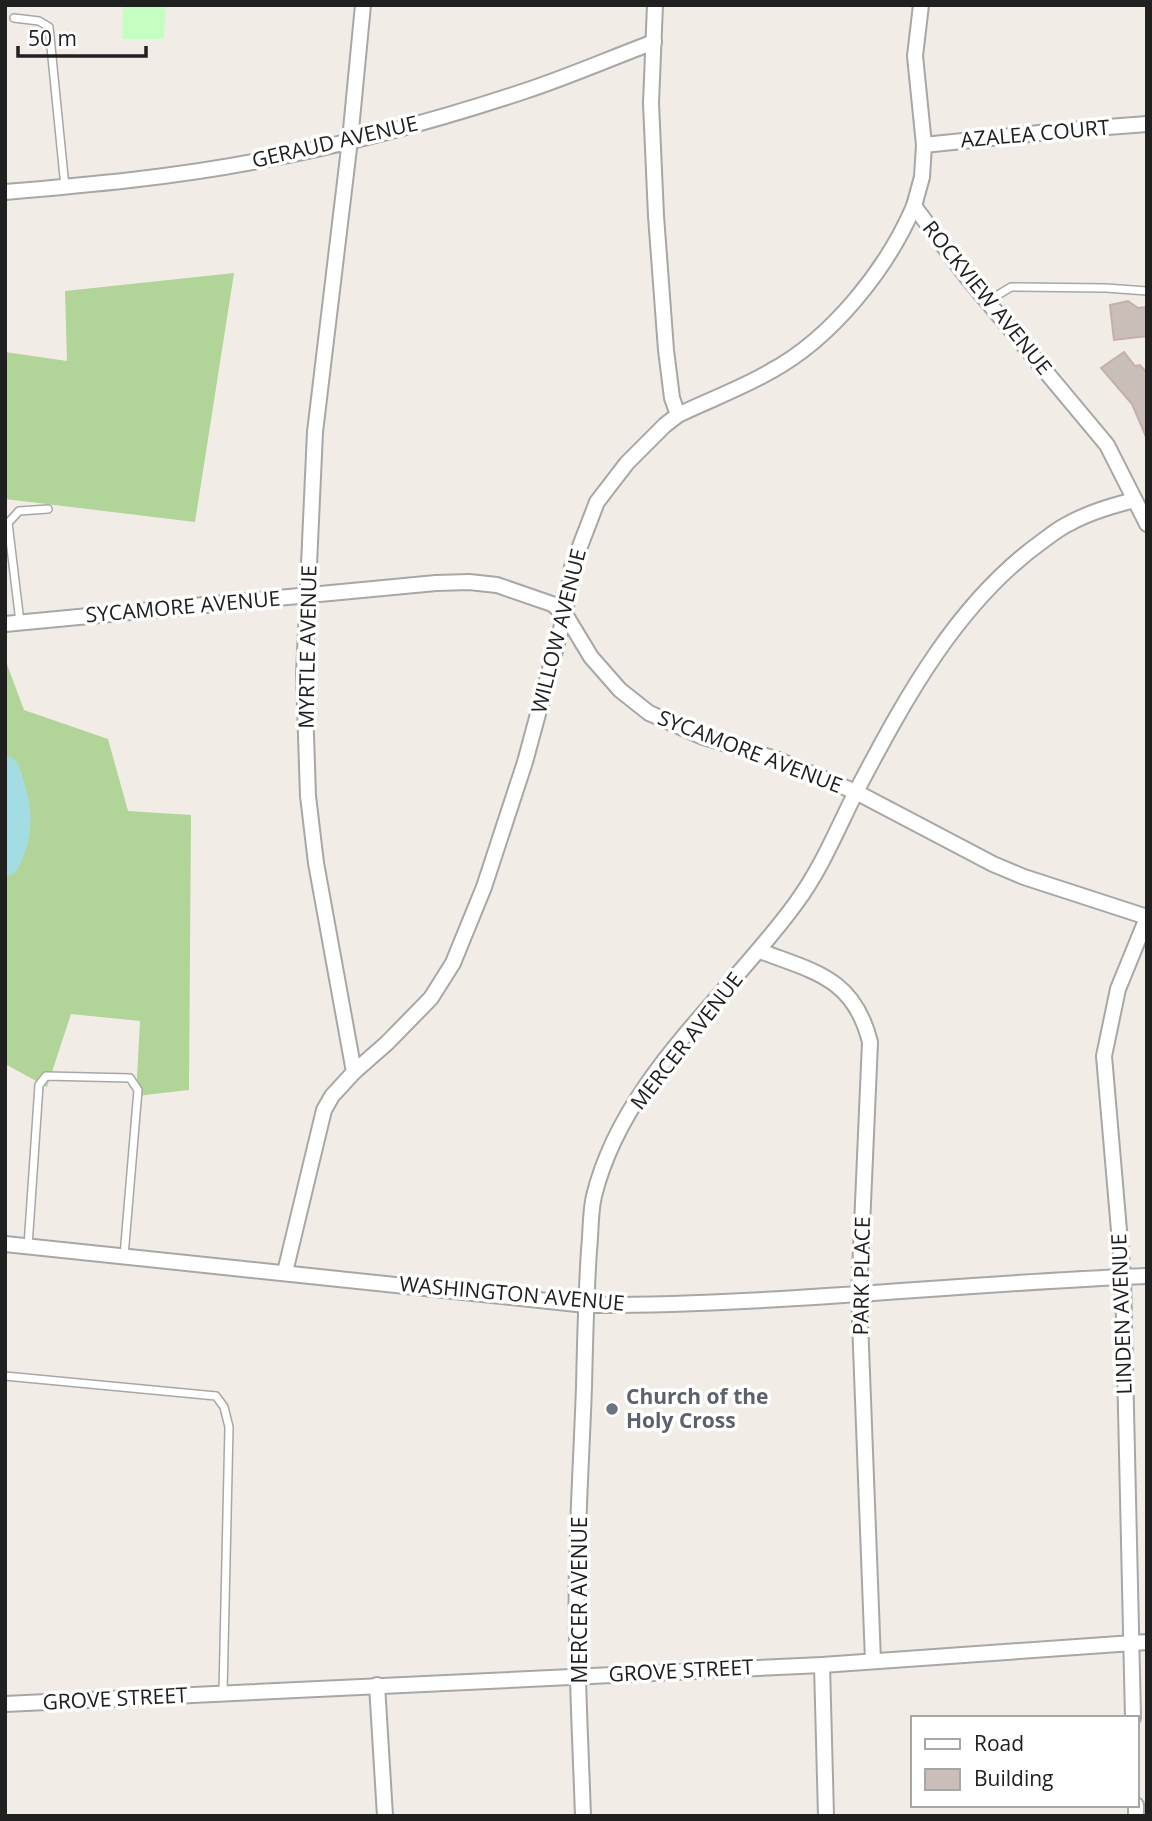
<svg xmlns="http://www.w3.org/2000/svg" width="1152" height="1821" font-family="'Open Sans',sans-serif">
<rect width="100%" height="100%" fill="#f2ece6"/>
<g fill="#b1d498">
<polygon points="234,273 195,522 5,499 5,352 67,361 65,291"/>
<polygon points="5,659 24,710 108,739 128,811 191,815 189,1090 136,1096 140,1021 71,1014 47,1087 7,1065 5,1059"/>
</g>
<polygon fill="#c4fec1" points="123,5 166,5 164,39 122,39"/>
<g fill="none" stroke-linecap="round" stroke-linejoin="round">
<path stroke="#a3dde3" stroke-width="30" d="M5 771C16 805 22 827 5 861"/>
</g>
<g fill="#cabeb9" stroke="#c5b0a7" stroke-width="2">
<polygon points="1128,301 1138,308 1147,307 1147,336 1114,340 1110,305"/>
<polygon points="1124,352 1135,366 1140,365 1147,373 1147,439 1132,404 1101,368"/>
</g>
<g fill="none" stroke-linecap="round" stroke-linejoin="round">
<defs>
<g id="service">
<polyline points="14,18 39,21 49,27 65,187"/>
<polyline points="988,301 1011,287 1106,288 1147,291"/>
<polyline points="20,622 8,523 19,511 48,509"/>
<polyline points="28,1246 39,1085 46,1076 130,1078 138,1090 124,1256"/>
<polyline points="5,1376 216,1396 224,1407 229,1427 223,1693"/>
</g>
<g id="minor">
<polyline points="655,5 651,103 656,216 666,350 672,398 678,415"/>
<polyline points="921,5 915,56 924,145 922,177 914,206 966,276 1107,445 1147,524"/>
<polyline points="924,145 1068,130 1147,124"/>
<path d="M5 192C89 185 175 177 258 161 348 144 438 120 525 91 568 77 611 58 654 42"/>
<polyline points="5,624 436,583 469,582 497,585 552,604 565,614 591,657 620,690 649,713 703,737 776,759 856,792 993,864 1024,877 1147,917"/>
<path d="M760 951C815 972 854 978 870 1042L859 1295 873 1661"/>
<path d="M354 1072 387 1043 431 998 453 963 484 887 525 762 565 614 572 567 597 502 627 463 665 425 678 415C709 400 742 388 771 371 832 338 887 269 914 206"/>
<path d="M5 1244 586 1305C773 1306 960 1283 1147 1276"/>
<polyline points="285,1272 324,1110 332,1096 354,1072 316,863 308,796 304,675 315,432 350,140 363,5"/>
<polyline points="822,1665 826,1816"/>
<polyline points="377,1685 385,1816"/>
<polyline points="5,1704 822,1665 1147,1642"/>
<polyline points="1133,1718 1123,1277 1104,1056 1118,989 1147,918"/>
<polyline points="1136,1805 1136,1816"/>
<path d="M583 1816C581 1757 578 1698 577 1640 575 1556 581 1471 584 1387 585 1341 586 1296 589 1250 591 1232 590 1213 594 1196 623 1078 728 997 796 903 822 868 838 827 858 788 906 697 958 601 1044 540 1052 534 1061 527 1070 523 1090 512 1112 506 1134 500"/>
</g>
</defs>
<use href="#service" stroke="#a7a7a7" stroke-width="10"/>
<use href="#minor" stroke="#a7a7a7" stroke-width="18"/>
<use href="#service" stroke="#fff" stroke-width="7"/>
<use href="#minor" stroke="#fff" stroke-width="14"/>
</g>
<circle fill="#6b7280" stroke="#fff" stroke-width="2.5" cx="612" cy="1409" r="7"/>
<g text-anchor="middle" stroke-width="7" stroke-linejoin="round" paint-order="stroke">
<g font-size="21" fill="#202020" stroke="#fff">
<text transform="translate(1035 134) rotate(-5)" y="7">AZALEA COURT</text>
<text transform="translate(335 142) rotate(-13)" y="7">GERAUD AVENUE</text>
<text transform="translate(987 298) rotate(51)" y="7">ROCKVIEW AVENUE</text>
<text transform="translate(183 607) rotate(-5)" y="7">SYCAMORE AVENUE</text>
<text transform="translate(559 631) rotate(-76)" y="7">WILLOW AVENUE</text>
<text transform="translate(308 647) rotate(-89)" y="7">MYRTLE AVENUE</text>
<text transform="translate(750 752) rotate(21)" y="7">SYCAMORE AVENUE</text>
<text transform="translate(687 1041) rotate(-52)" y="7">MERCER AVENUE</text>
<text transform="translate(862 1276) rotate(-89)" y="7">PARK PLACE</text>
<text transform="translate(512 1294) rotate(5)" y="7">WASHINGTON AVENUE</text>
<text transform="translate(1122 1314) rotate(-92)" y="7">LINDEN AVENUE</text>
<text transform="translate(580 1600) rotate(-90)" y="7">MERCER AVENUE</text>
<text transform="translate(681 1671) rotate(-3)" y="7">GROVE STREET</text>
<text transform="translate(115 1699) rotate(-3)" y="7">GROVE STREET</text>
</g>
<g font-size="21" font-weight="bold" fill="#5b616d" stroke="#fff" text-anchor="start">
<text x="626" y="1404">Church of the<tspan x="626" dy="24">Holy Cross</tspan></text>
</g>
</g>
<rect width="1152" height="1821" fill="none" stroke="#202020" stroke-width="14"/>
<rect x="911" y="1716" width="228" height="91" fill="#ffffff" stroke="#a6a6a6" stroke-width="2"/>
<rect x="925" y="1739" width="35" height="10" fill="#ffffff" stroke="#a6a6a6" stroke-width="2"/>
<text x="974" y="1751" font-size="21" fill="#202020">Road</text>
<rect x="925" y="1769" width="35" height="21" fill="#cabeb9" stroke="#a6a6a6" stroke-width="2"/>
<text x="974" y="1786" font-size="21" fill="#202020">Building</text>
<path d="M18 46v10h128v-10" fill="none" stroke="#202020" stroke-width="3.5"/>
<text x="28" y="46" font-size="21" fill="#202020" stroke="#ffffff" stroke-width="5" paint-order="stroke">50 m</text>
</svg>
